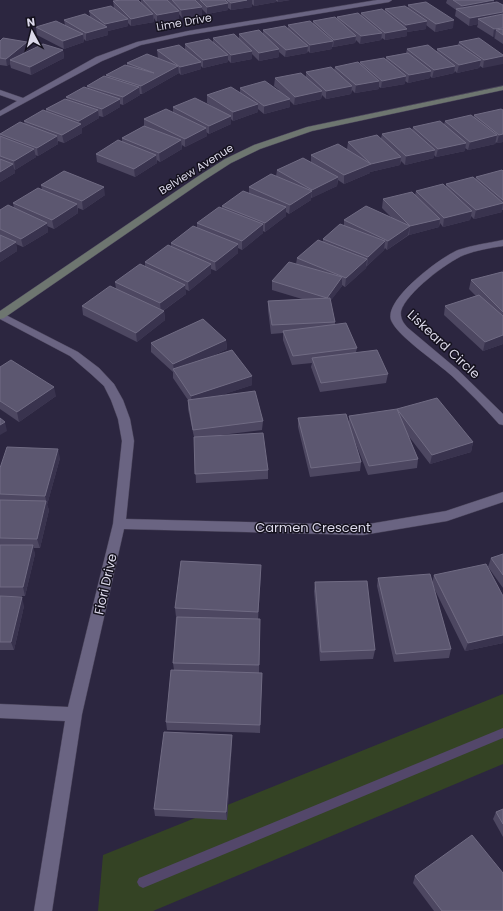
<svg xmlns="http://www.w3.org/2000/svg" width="503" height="911" font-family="Poppins,sans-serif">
<rect width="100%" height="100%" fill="#2c2640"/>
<polygon fill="#344324" points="503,694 503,764 153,911 98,911 103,855"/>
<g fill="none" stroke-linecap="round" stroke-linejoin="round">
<polygon fill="#53476a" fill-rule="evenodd" points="503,728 503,738 143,888 139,886 137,882 139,878"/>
<defs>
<g id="street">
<polygon points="377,0 392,0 389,2 188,35 141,45 102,61 0,116 0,111 17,101 0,95 0,90 23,98 96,57 137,42 188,31"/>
<path d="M503 240V246C490 248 477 250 464 255 447 262 406 293 401 311 400 318 403 323 408 328L458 370 500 411 503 414V425L499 424C484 407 468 391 452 376 438 363 397 336 391 320 384 299 441 257 458 250 473 245 488 243 503 240Z"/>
<polygon points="0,312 78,352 99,368 114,384 123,400 130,419 134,441 126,519 363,525 446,511 503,492 503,502 447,521 363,535 124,529 82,714 52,911 34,911 65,721 0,718 0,704 68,707 113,524 122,441 118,419 111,400 104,386 91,374 70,356 0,319"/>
</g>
<polygon id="secondary" points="503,86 503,90 312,131 260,149 231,163 203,181 4,318 0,319 0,311 197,177 225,159 254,145 307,127"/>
</defs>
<use href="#street" stroke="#494359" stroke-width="1"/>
<use href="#secondary" stroke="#494359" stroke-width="1"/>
<use href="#street" fill="#6a6482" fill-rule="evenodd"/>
<use href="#secondary" fill="#6e7670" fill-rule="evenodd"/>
</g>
<g fill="#4d4761">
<polygon points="141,0 290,0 278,2 276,1 276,2 254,6 252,4 252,7 231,10 228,8 228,10 207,14 202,9 202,15 182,18 179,14 179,19 157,23 154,18 154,22 131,26 128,23 128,26 108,31 108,35 86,41 84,39 84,42 64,49 37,35 36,27 65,25 64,20 90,16 89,11 114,8 113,1 141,3"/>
<polygon points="447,0 494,0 494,2 503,5 503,44 494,38 495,37 493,37 477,27 478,24 469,26 455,16 456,10 446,3"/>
<polygon points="408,5 453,28 435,32 426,25 426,29 407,32 407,36 385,40 382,38 381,40 360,44 356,40 355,43 333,47 332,47 332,49 310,53 308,51 307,53 285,57 279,52 279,57 259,61 252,54 252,59 231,63 228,60 228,62 203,68 201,66 201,69 181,75 179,73 142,94 140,94 140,95 123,105 120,104 120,107 103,117 99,116 99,118 82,128 82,133 64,143 58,141 58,144 38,156 35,155 36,157 15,170 14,169 15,173 0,182 0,134 25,124 24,121 46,112 46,109 67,99 66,97 88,89 87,86 107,77 106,75 127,66 127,63 159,59 158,58 157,50 185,49 185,44 213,42 213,38 239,39 239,34 263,35 263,30 288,28 288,25 313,24 313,21 337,20 337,17 361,15 361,13 385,11 385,9 408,8"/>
<polygon points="0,41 27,42 28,49 23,53 63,50 64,58 31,75 11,68 10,64 7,66 0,65"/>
<polygon points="459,42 503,55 483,68 480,66 479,68 457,73 455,71 454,73 432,78 430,76 430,78 408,83 405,81 405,84 381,88 379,87 379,89 355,93 352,90 351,94 326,99 322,95 321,99 294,105 290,101 290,107 264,114 258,109 258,112 233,121 231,119 231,124 209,134 206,132 207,136 185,147 182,145 182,149 160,162 157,160 157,163 135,177 97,162 96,154 122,142 122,138 144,126 144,119 173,113 173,107 213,107 207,103 207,95 240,93 240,88 279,90 274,86 275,78 306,77 306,72 334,70 335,67 360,64 360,62 386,59 386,57 406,53 407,49 437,51 437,49 458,45"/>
<polygon points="503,110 503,142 497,143 496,142 495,144 468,150 465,148 465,151 436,157 434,155 434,158 405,165 401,161 400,165 370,172 370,173 344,184 338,180 337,186 311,198 311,200 289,214 286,212 286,216 265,232 263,231 263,233 242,250 238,248 238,253 216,271 211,269 211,273 189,291 185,289 186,294 163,311 164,311 165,320 137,342 83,315 82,306 116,289 115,282 145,266 145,262 171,247 171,243 197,228 197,223 222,208 222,206 249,193 249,187 276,176 277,170 311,162 311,155 347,149 348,142 381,138 382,134 412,130 413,127 444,124 445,121 474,117 474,115"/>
<polygon points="503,171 503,210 502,210 502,212 474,219 471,216 470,220 443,227 440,223 439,227 409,235 387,250 385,248 384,250 367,266 367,265 366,268 345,287 342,285 342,286 330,301 335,322 335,325 357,348 356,352 388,374 386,383 320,392 311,367 312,363 292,365 283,340 283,333 271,334 268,310 268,301 302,299 272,290 272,281 296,264 297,258 323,241 323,239 344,226 344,220 392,218 382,208 383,199 415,195 416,191 446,187 446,184 475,179 476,177"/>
<polygon points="41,185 105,195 83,210 78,208 78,213 54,229 47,226 48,232 23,247 16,244 17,251 0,262 0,210 14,208 13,203 42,190"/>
<polygon points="503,270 503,344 483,351 444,315 445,306 476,296 469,289 471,280 502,272"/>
<polygon points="226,340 227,349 205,359 252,385 218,396 263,421 262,430 221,435 268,470 268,479 196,483 194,437 188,409 188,400 173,378 173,372 151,352 151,343"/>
<polygon points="0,367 56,396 19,422 0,409"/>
<polygon points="397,409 473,442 471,452 430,464 407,434 418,459 417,468 368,475 354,439 361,462 360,471 310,477 298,427 298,418 349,422 349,416 397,410"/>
<polygon points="60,458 47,505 49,510 40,548 33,548 35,554 25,596 0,596 0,468"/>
<polygon points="503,554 503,588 488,567 491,558"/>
<polygon points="261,573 258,619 260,619 259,673 262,673 260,733 167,730 166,722 174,670 173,663 176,617 175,608"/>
<polygon points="434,575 503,596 503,643 465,651 433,586 451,649 449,658 394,662 377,586 378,578 432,583"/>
<polygon points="315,582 375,650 373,659 320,661 314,591"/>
<polygon points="0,596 24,606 14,650 0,650"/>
<polygon points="232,743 227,820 155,816 154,809"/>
<polygon points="503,809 503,837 493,819 496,812"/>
<polygon points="415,876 503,911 434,911 413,883"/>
</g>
<g fill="#39334e">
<polygon points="247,0 252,0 252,7 231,10 231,3"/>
<polygon points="254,0 276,0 276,2 254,6"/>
<polygon points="278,0 290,0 278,2"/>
<polygon points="494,0 493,8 461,12 462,6"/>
<polygon points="228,3 228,10 207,14 207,7"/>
<polygon points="202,7 202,15 182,18 181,10"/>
<polygon points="179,11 179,19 157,23 157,15"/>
<polygon points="503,12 503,20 478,19 478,24 469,26 470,18"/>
<polygon points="153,14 154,22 131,26 131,19"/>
<polygon points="128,19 128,26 108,31 108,35 86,41 86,33 106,28 105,24"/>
<polygon points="454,20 453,28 435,32 436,24"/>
<polygon points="427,21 426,29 407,32 407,36 385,40 385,33 405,29 406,25"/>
<polygon points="503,28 503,35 496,30 495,37 493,37 494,29"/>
<polygon points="382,33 381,40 360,44 361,36"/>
<polygon points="83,34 84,42 64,49 63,41"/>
<polygon points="356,36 355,43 333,47 334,40"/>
<polygon points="333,41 332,49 310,53 310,45"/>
<polygon points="27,42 28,49 13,61 10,60 10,64 7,66 6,59"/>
<polygon points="308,46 307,53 285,57 286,50"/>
<polygon points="279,49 279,57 259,61 259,53"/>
<polygon points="63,50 64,58 31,75 30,67"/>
<polygon points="252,51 252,59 231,63 231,55"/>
<polygon points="228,55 228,62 203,68 203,60"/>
<polygon points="503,56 503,64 483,68 484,60"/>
<polygon points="481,60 479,68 457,73 459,65"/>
<polygon points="201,62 201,69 181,75 180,67"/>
<polygon points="178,66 179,73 142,94 141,86"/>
<polygon points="455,66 454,73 432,78 434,70"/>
<polygon points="431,71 430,78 408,83 409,75"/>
<polygon points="406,76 405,84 381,88 382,81"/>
<polygon points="379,81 379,89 355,93 356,85"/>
<polygon points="352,86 351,94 326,99 326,91"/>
<polygon points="139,87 140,95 123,105 123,97"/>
<polygon points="322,91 321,99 294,105 295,97"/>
<polygon points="120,99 120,107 103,117 102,109"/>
<polygon points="290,99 290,107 264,114 264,106"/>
<polygon points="258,104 258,112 233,121 233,112"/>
<polygon points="98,110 99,118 82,128 82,133 64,143 62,135 80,125 79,121"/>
<polygon points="231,116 231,124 209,134 209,126"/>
<polygon points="206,128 207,136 185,147 185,139"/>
<polygon points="503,134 503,142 497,143 499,135"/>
<polygon points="497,135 495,144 468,150 470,142"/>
<polygon points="57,136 58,144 38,156 37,148"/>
<polygon points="181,140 182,149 160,162 159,153"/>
<polygon points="466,143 465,151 436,157 438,149"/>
<polygon points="34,149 36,157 15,170 14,161"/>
<polygon points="435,150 434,158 405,165 406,156"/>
<polygon points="156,155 157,163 135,177 134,169"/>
<polygon points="401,157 400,165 370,172 370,173 344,184 344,175 371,164"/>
<polygon points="13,164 15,173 0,182 0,172"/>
<polygon points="338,177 337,186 312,198 312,190"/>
<polygon points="104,187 105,195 83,210 82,201"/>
<polygon points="312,191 311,200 289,214 290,205"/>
<polygon points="503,203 502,212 474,219 476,210"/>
<polygon points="77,204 78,213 54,229 52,220"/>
<polygon points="286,207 286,216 265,232 265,223"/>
<polygon points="472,211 470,220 443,227 444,218"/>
<polygon points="440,219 439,227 409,235 410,226"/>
<polygon points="47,223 48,232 23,247 21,239"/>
<polygon points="263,224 263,233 242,250 242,241"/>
<polygon points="410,226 408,235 387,250 388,241"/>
<polygon points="385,241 384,250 367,266 368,257"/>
<polygon points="16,242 17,251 0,262 0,252"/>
<polygon points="238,244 238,253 216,271 215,262"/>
<polygon points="367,259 366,268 345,287 346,278"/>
<polygon points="211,264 211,273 189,291 188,282"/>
<polygon points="342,277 342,286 326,307 327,298"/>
<polygon points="185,285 186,294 161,312 160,303"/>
<polygon points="164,311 165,320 137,342 136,333"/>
<polygon points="503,335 503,344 483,351 485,342"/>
<polygon points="226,340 227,349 175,373 174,370 173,364"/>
<polygon points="252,376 252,385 192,405 191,396"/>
<polygon points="54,387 56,396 19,422 17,412"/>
<polygon points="5,422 7,431 0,435 0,425"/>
<polygon points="473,442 471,452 430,464 432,455"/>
<polygon points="58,449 60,458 47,505 45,496"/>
<polygon points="46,501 49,510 40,548 37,539"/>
<polygon points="33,545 35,554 25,596 23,587"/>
<polygon points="261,565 261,573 258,621 258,612"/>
<polygon points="22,597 24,606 14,650 11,642"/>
<polygon points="503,635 503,643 465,651 468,643"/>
<polygon points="232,735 232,743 227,820 226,812"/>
</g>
<g fill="#5c5770" stroke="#706b83">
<polygon points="121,0 138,0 153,14 131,19 113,1"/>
<polygon points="143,0 167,0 179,11 157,15"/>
<polygon points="172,0 195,0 202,7 181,10"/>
<polygon points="200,0 225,0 228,3 207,7"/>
<polygon points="227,0 247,0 231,3"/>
<polygon points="453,0 494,0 462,6"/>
<polygon points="426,2 454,20 436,24 408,5"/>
<polygon points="497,2 503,5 503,12 470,18 456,9"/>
<polygon points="111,6 128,19 105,24 89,11"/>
<polygon points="405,6 427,21 406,25 385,9"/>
<polygon points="382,9 407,29 385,33 361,13"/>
<polygon points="358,13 382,33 361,36 337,17"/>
<polygon points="85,14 107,27 86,33 64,20"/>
<polygon points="503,14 503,28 494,29 478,19"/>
<polygon points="335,17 356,36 334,40 313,21"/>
<polygon points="56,21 83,34 63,41 36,27"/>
<polygon points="310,21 333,41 310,45 288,25"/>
<polygon points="285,26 308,46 286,50 263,30"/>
<polygon points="503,29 503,35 496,30"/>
<polygon points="259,30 279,49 259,53 239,34"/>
<polygon points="234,34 252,51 231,55 213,38"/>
<polygon points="3,38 27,42 6,59 0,58 0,41"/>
<polygon points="479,38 503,55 503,56 484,60 459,42"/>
<polygon points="209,39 228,55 203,60 185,44"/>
<polygon points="43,44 63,50 30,67 10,60"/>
<polygon points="179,45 201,62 180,67 157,50"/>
<polygon points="428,45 455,66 434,70 407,49"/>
<polygon points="459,45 481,60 459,65 437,49"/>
<polygon points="408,53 431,71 409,75 386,57"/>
<polygon points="147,54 178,66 141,86 106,75 125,65 154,73 127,63"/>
<polygon points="384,58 406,76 382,81 360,62"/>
<polygon points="358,62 379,81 356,85 335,67"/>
<polygon points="331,67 352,86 326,91 306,72"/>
<polygon points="301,73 322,91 295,97 275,78"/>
<polygon points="104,76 139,87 123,97 87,86"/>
<polygon points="265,81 290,99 264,106 240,88"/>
<polygon points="84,87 120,99 102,109 66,97"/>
<polygon points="231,87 258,104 233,112 207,95"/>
<polygon points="195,98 231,116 209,126 173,107"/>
<polygon points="65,99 98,110 79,121 46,109"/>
<polygon points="166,109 206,128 185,139 144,119"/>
<polygon points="501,109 503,110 503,134 499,135 474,115"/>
<polygon points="43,110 81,124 62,135 24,121"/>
<polygon points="471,115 497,135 470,142 445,121"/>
<polygon points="440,121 466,143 438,149 413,127"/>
<polygon points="20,122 57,136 37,148 0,134"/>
<polygon points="144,126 181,140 159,153 122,138"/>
<polygon points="410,128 435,150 406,156 382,134"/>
<polygon points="377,135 401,157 371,164 348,142"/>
<polygon points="0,136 34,149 14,161 0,156"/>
<polygon points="118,140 156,155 134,169 96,154"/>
<polygon points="338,144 371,164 344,175 311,155"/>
<polygon points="303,158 338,177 312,190 277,170"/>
<polygon points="0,159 13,164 0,172"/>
<polygon points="502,170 503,171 503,200 476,177"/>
<polygon points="64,171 104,187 82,201 41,185"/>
<polygon points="271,174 312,191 290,205 249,187"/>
<polygon points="473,177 503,203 476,210 446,184"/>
<polygon points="443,184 472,211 444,218 416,191"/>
<polygon points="38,188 77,204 52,220 13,203"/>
<polygon points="243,191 286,207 265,223 222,206"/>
<polygon points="412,192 440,219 410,226 383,199"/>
<polygon points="8,205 47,223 21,239 0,229 0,210"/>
<polygon points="366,206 410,226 388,241 344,220"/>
<polygon points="219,207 263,224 242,241 197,223"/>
<polygon points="340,224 385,241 368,257 323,239"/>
<polygon points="193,226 238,244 215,262 171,243"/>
<polygon points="0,235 16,242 0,252"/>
<polygon points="318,240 367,259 346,278 297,258"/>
<polygon points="168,245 211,264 188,282 145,262"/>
<polygon points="289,262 342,277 327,298 272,281"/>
<polygon points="140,264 185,285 160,303 115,282"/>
<polygon points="502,272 503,273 503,312 471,280"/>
<polygon points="110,286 164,311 136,333 82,306"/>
<polygon points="479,295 503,316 503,335 485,342 445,306"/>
<polygon points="330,298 335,322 272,325 268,301"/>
<polygon points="203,319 226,340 173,364 151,343"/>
<polygon points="346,323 357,348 293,356 283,331"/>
<polygon points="232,350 252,376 191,396 173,369"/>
<polygon points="377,350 388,374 321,383 312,358"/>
<polygon points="11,360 54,387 17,412 0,401 0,367"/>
<polygon points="255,391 263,421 193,430 188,400"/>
<polygon points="437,398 473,442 432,455 397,409"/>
<polygon points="397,409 418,459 369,466 349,416"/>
<polygon points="346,414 361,462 311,468 298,418"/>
<polygon points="0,418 5,422 0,425"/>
<polygon points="263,433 268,470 195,474 194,437"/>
<polygon points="7,447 58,449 45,496 0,494 0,468"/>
<polygon points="0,500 46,501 37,539 0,538"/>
<polygon points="0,545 33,545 23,587 0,587"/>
<polygon points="503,554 503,575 491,558"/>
<polygon points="181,561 261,565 258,612 175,608"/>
<polygon points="486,564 503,596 503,635 468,643 434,575"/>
<polygon points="430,574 451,649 396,654 378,578"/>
<polygon points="367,581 375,650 321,652 315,582"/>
<polygon points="0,596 22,597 11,642 0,642"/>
<polygon points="177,617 260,619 259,665 173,663"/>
<polygon points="171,670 262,673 260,725 166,722"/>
<polygon points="164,732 232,735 226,812 154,809"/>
<polygon points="503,809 503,824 496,812"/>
<polygon points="472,835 503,873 503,911 442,911 415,876"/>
</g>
<g text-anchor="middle" stroke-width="3" stroke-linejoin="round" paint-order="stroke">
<g font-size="11" fill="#dcd9ea" stroke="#14111d">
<text transform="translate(184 22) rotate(-10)" y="4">Lime Drive</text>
<text transform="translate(196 169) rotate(-32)" y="4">Belview Avenue</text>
</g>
<g font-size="13" fill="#dcd9ea" stroke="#14111d">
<text transform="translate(444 344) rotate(43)" y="5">Liskeard Circle</text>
<text x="313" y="532">Carmen Crescent</text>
<text transform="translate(105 584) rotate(-77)" y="5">Fiori Drive</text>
</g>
</g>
<g transform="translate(32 32) rotate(353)" stroke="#14111d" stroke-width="3" paint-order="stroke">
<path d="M0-3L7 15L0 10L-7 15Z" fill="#dcd9ea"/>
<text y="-6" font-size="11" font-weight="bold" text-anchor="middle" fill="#dcd9ea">N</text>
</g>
</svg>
